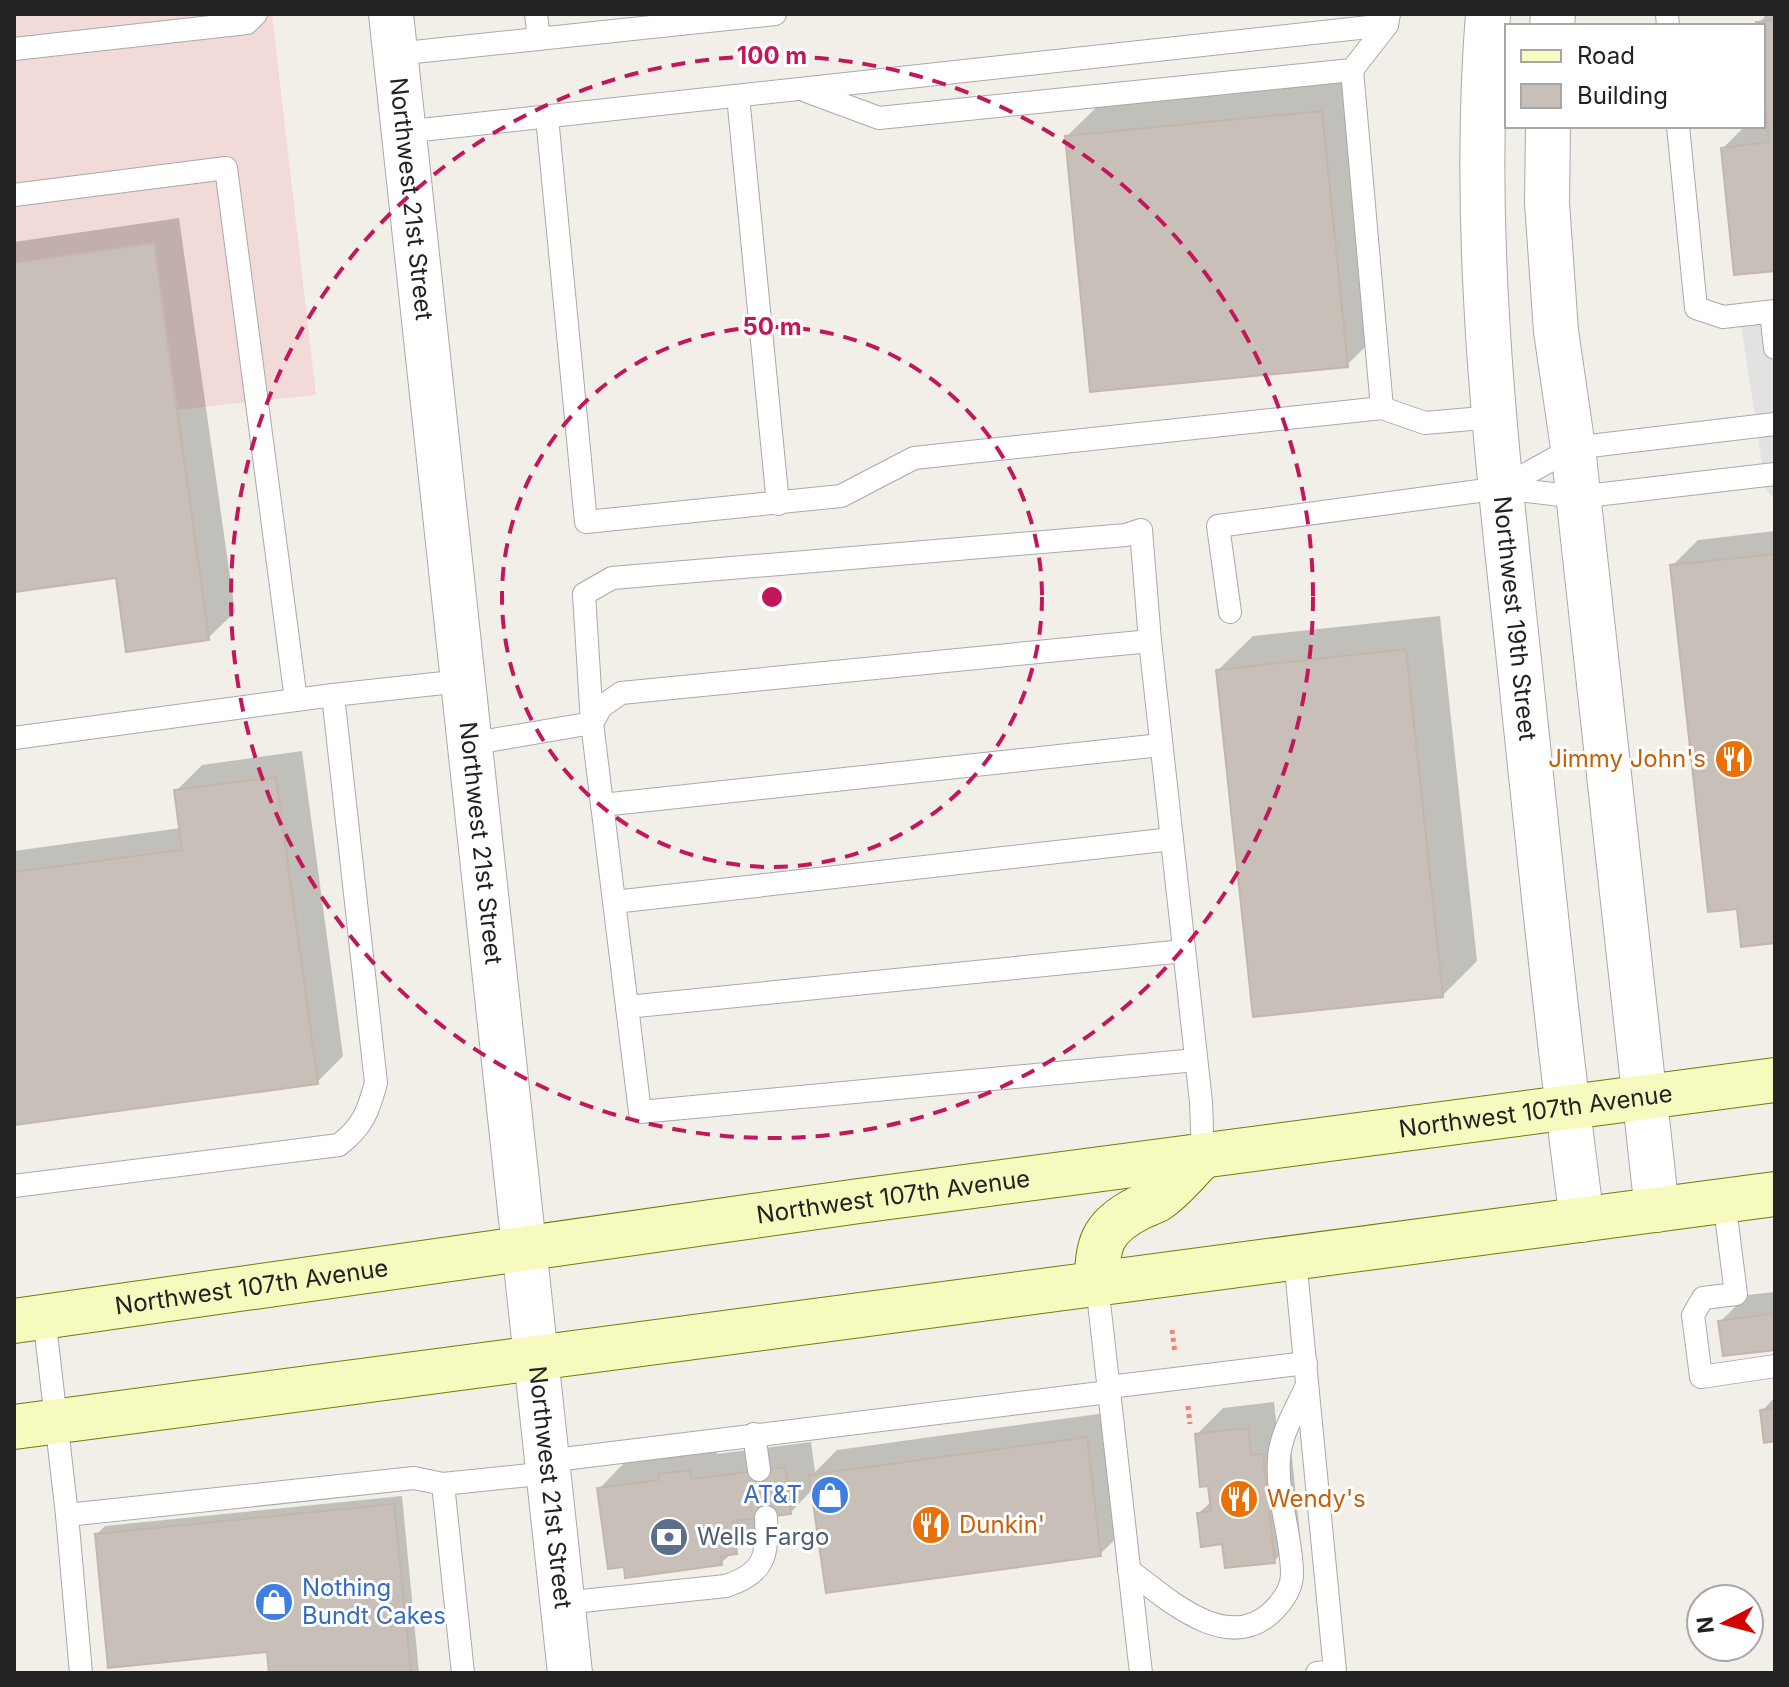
<svg xmlns="http://www.w3.org/2000/svg" width="1789" height="1687" font-family="Inter,sans-serif">
<rect width="100%" height="100%" fill="#f2efe9"/>
<polygon fill="#f2dad9" points="14,14 272,14 316,395 14,427"/>
<polygon fill="#e2e2e2" points="1775,314 1775,499 1766,490 1740,317"/>
<g fill="#0003">
<polygon points="1767,14 1775,14 1775,269 1723,148 1745,126 1763,126 1763,121 1769,120 1763,65 1763,26 1759,26 1759,23"/>
<polygon points="1356,77 1381,331 1347,365 1067,136 1102,102"/>
<polygon points="179,218 235,612 208,638 118,576 14,590 14,242"/>
<polygon points="1775,531 1775,941 1739,907 1672,566 1698,540"/>
<polygon points="1440,616 1477,961 1442,996 1218,670 1253,636"/>
<polygon points="302,751 343,1056 317,1082 14,1123 14,851 181,828 176,791 202,765"/>
<polygon points="1775,1292 1775,1348 1720,1322 1747,1295"/>
<polygon points="1775,1397 1775,1439 1762,1411"/>
<polygon points="1274,1402 1277,1430 1289,1429 1300,1535 1274,1561 1224,1542 1199,1513 1212,1501 1197,1434 1223,1408"/>
<polygon points="1113,1412 1127,1528 1100,1554 813,1489 791,1512 761,1515 762,1526 721,1563 599,1489 625,1462 716,1445 717,1454 811,1442 815,1472 837,1450"/>
<polygon points="402,1496 419,1673 272,1673 269,1650 97,1534 105,1526"/>
</g>
<g fill="#c7bfb8" stroke="#c4b6ab" stroke-width="2">
<polygon points="1775,20 1775,271 1734,275 1721,148 1769,142 1763,85 1763,26 1757,26 1756,22"/>
<polygon points="1322,111 1348,367 1090,392 1065,136"/>
<polygon points="154,243 209,640 126,652 116,578 14,592 14,263"/>
<polygon points="1775,554 1775,943 1741,947 1737,909 1708,912 1670,565"/>
<polygon points="1406,649 1443,997 1253,1017 1216,670"/>
<polygon points="276,777 318,1084 14,1125 14,872 182,850 174,790"/>
<polygon points="1775,1313 1775,1350 1723,1356 1718,1321"/>
<polygon points="1775,1408 1775,1441 1764,1443 1760,1410"/>
<polygon points="1248,1428 1251,1455 1263,1454 1275,1563 1225,1568 1222,1544 1201,1547 1197,1513 1211,1511 1208,1486 1200,1487 1195,1434"/>
<polygon points="1087,1437 1101,1556 826,1593 809,1475"/>
<polygon points="785,1467 791,1514 733,1521 737,1554 721,1556 722,1565 625,1578 624,1567 608,1569 597,1488 659,1480 658,1474 690,1470 691,1479"/>
<polygon points="394,1504 411,1673 269,1673 267,1652 108,1668 95,1534"/>
</g>
<g fill="none" stroke-linecap="round" stroke-linejoin="round">
<defs>
<g id="service">
<polyline points="536,14 539,39"/>
<polyline points="1667,14 1668,26"/>
<polyline points="14,49 247,23 256,14"/>
<polyline points="395,54 775,14"/>
<polyline points="806,91 879,118 1352,70"/>
<polyline points="738,96 778,504"/>
<polyline points="547,117 586,522 841,496 914,458 1382,408 1425,423 1494,417"/>
<polyline points="1678,126 1696,308 1723,317 1775,311"/>
<polyline points="403,132 1387,25 1389,14"/>
<polyline points="14,195 226,168 296,700"/>
<polyline points="1771,312 1775,348"/>
<polyline points="1382,408 1352,70 1387,25"/>
<polyline points="1501,488 1573,448 1775,424"/>
<polyline points="1230,612 1218,526 1501,488 1578,497 1775,474"/>
<polyline points="1150,641 1141,530 1126,535 612,578 584,594 592,723 640,1112 1196,1060"/>
<polyline points="14,738 333,695"/>
<polyline points="469,744 592,723 601,707 621,693 1150,641 1201,1102 1203,1156"/>
<polyline points="602,805 1161,745"/>
<polyline points="614,902 1172,839"/>
<polyline points="627,1007 1184,951"/>
<path d="M14 1186 339 1145C363 1126 368 1112 376 1083L333 695 462 681"/>
<polyline points="1724,1200 1736,1294 1703,1298 1693,1315 1701,1377 1775,1366"/>
<polyline points="1295,1259 1335,1671 1317,1673"/>
<polyline points="1097,1285 1141,1673"/>
<polyline points="44,1316 67,1515 81,1673"/>
<polyline points="1109,1387 1306,1363"/>
<polyline points="754,1434 759,1470"/>
<polyline points="547,1461 1109,1392"/>
<polyline points="443,1484 549,1473"/>
<polyline points="67,1515 414,1478 443,1484 463,1673"/>
<path d="M1129 1570C1166 1598 1228 1656 1273 1611 1283 1601 1292 1589 1292 1574 1292 1536 1276 1497 1279 1459 1280 1434 1297 1408 1307 1385"/>
<path d="M563 1603 726 1586C765 1573 768 1556 766 1517"/>
</g>
<g id="tertiary">
<path id="s1" d="M391 14 570 1673"/>
<path id="s2" d="M1488 14C1471 227 1495 440 1518 651 1538 841 1557 1031 1582 1220"/>
<polyline points="1552,26 1553,14"/>
<polyline points="1548,126 1547,203 1556,331 1573,448 1657,1210"/>
</g>
<g id="secondary">
<path d="M1097 1285C1097 1245 1101 1227 1139 1208 1145 1205 1151 1203 1157 1200 1174 1189 1188 1170 1203 1156"/>
<path id="s3" d="M14 1321 859 1201 1775 1080"/>
<polyline points="14,1427 1775,1194"/>
</g>
</defs>
<use href="#service" stroke="#a9a9a9" stroke-width="24"/>
<use href="#tertiary" stroke="#a9a9a9" stroke-width="46"/>
<use href="#secondary" stroke="#707d05" stroke-width="46"/>
<g stroke="#fa8072" stroke-width="5" stroke-dasharray="4 4" stroke-linecap="butt">
<polyline points="1172,1330 1175,1353"/>
<polyline points="1188,1406 1190,1424"/>
</g>
<use href="#service" stroke="#fff" stroke-width="22"/>
<use href="#tertiary" stroke="#fff" stroke-width="44"/>
<use href="#secondary" stroke="#f7fabf" stroke-width="44"/>
</g>
<g fill="none" stroke="#c2185b" stroke-width="4" stroke-dasharray="14 10">
<circle cx="772" cy="597" r="270"/>
<circle cx="772" cy="597" r="541"/>
</g>
<defs>
<symbol id="restaurant-disc" viewBox="-11 -11 22 22"><circle r="9.5" fill="#e8710a" stroke="#fff"/><path d="M-5-6h1v4h1v-4h1v4h1v-4h1v5L-1.5 .5V6h-2V.5L-5-1ZM5-6V6H3V1.5H1.5Q1.5-4 5-6Z" fill="#fff"/></symbol>
<symbol id="shop-disc" viewBox="-11 -11 22 22"><circle r="9.5" fill="#3f7fe0" stroke="#fff"/><path d="M-5-2.5h2.3a2.7 3.5 0 0 1 5.4 0H5L5.5 6h-11ZM-1.5-2.5h3a1.5 2.3 0 0 0-3 0Z" fill="#fff"/></symbol>
<symbol id="bank-disc" viewBox="-11 -11 22 22"><circle r="9.5" fill="#5c6f8a" stroke="#fff"/><path d="M-6-4H6V4H-6ZM0-2.3a2.3 2.3 0 1 0 0 4.6a2.3 2.3 0 1 0 0-4.6Z" fill="#fff"/></symbol>
</defs>
<g fill-rule="evenodd">
<use href="#restaurant-disc" x="1712" y="737" width="44" height="44"/>
<use href="#shop-disc" x="808" y="1473" width="44" height="44"/>
<use href="#restaurant-disc" x="1217" y="1477" width="44" height="44"/>
<use href="#restaurant-disc" x="909" y="1503" width="44" height="44"/>
<use href="#bank-disc" x="647" y="1515" width="44" height="44"/>
<use href="#shop-disc" x="252" y="1580" width="44" height="44"/>
</g>
<g text-anchor="middle" stroke-width="6" stroke-linejoin="round" paint-order="stroke">
<g font-size="24" fill="#222" stroke="#fff">
<text dy="8" stroke="none"><textPath href="#s1" startOffset="186">Northwest 21st Street</textPath></text>
<text dy="8" stroke="none"><textPath href="#s2" startOffset="606">Northwest 19th Street</textPath></text>
<text dy="8" stroke="none"><textPath href="#s1" startOffset="834">Northwest 21st Street</textPath></text>
<text dy="8" stroke="none"><textPath href="#s3" startOffset="1536">Northwest 107th Avenue</textPath></text>
<text dy="8" stroke="none"><textPath href="#s3" startOffset="888">Northwest 107th Avenue</textPath></text>
<text dy="8" stroke="none"><textPath href="#s3" startOffset="240">Northwest 107th Avenue</textPath></text>
<text dy="8" stroke="none"><textPath href="#s1" startOffset="1482">Northwest 21st Street</textPath></text>
</g>
<g font-size="24" fill="#c56008" stroke="#fff" text-anchor="start">
<text x="1706" y="767" text-anchor="end">Jimmy John's</text>
<text x="1267" y="1507">Wendy's</text>
<text x="959" y="1533">Dunkin'</text>
</g>
<g font-size="24" fill="#366cbe" stroke="#fff" text-anchor="end">
<text x="802" y="1503">AT&amp;T</text>
<text x="302" y="1596" text-anchor="start">Nothing<tspan x="302" dy="28">Bundt Cakes</tspan></text>
</g>
<g font-size="24" fill="#4e5e75" stroke="#fff" text-anchor="start">
<text x="697" y="1545">Wells Fargo</text>
</g>
</g>
<circle cx="772" cy="597" r="12" fill="#c2185b" stroke="#fff" stroke-width="4"/>
<g font-size="24" text-anchor="middle" font-weight="bold" fill="#c2185b" stroke="#fff" stroke-width="6" stroke-linejoin="round" paint-order="stroke">
<text x="772" y="64">100 m</text>
<text x="772" y="335">50 m</text>
</g>
<rect width="1789" height="1687" fill="none" stroke="#222222" stroke-width="32"/>
<rect x="1505" y="24" width="260" height="104" fill="#ffffff" stroke="#a7a7a7" stroke-width="2"/>
<rect x="1521" y="50" width="40" height="12" fill="#f7fabf" stroke="#a7a7a7" stroke-width="2"/>
<text x="1577" y="64" font-size="24" fill="#222222">Road</text>
<rect x="1521" y="84" width="40" height="24" fill="#c7bfb8" stroke="#a7a7a7" stroke-width="2"/>
<text x="1577" y="104" font-size="24" fill="#222222">Building</text>
<g transform="translate(1725 1623) rotate(264)"><circle r="38" fill="#ffffff" stroke="#a7a7a7" stroke-width="2"/>
<path d="M0-6L14 30L0 20L-14 30Z" fill="#d40000"/>
<text y="-12" font-size="22" font-weight="bold" text-anchor="middle" fill="#222222">N</text>
</g>
</svg>
